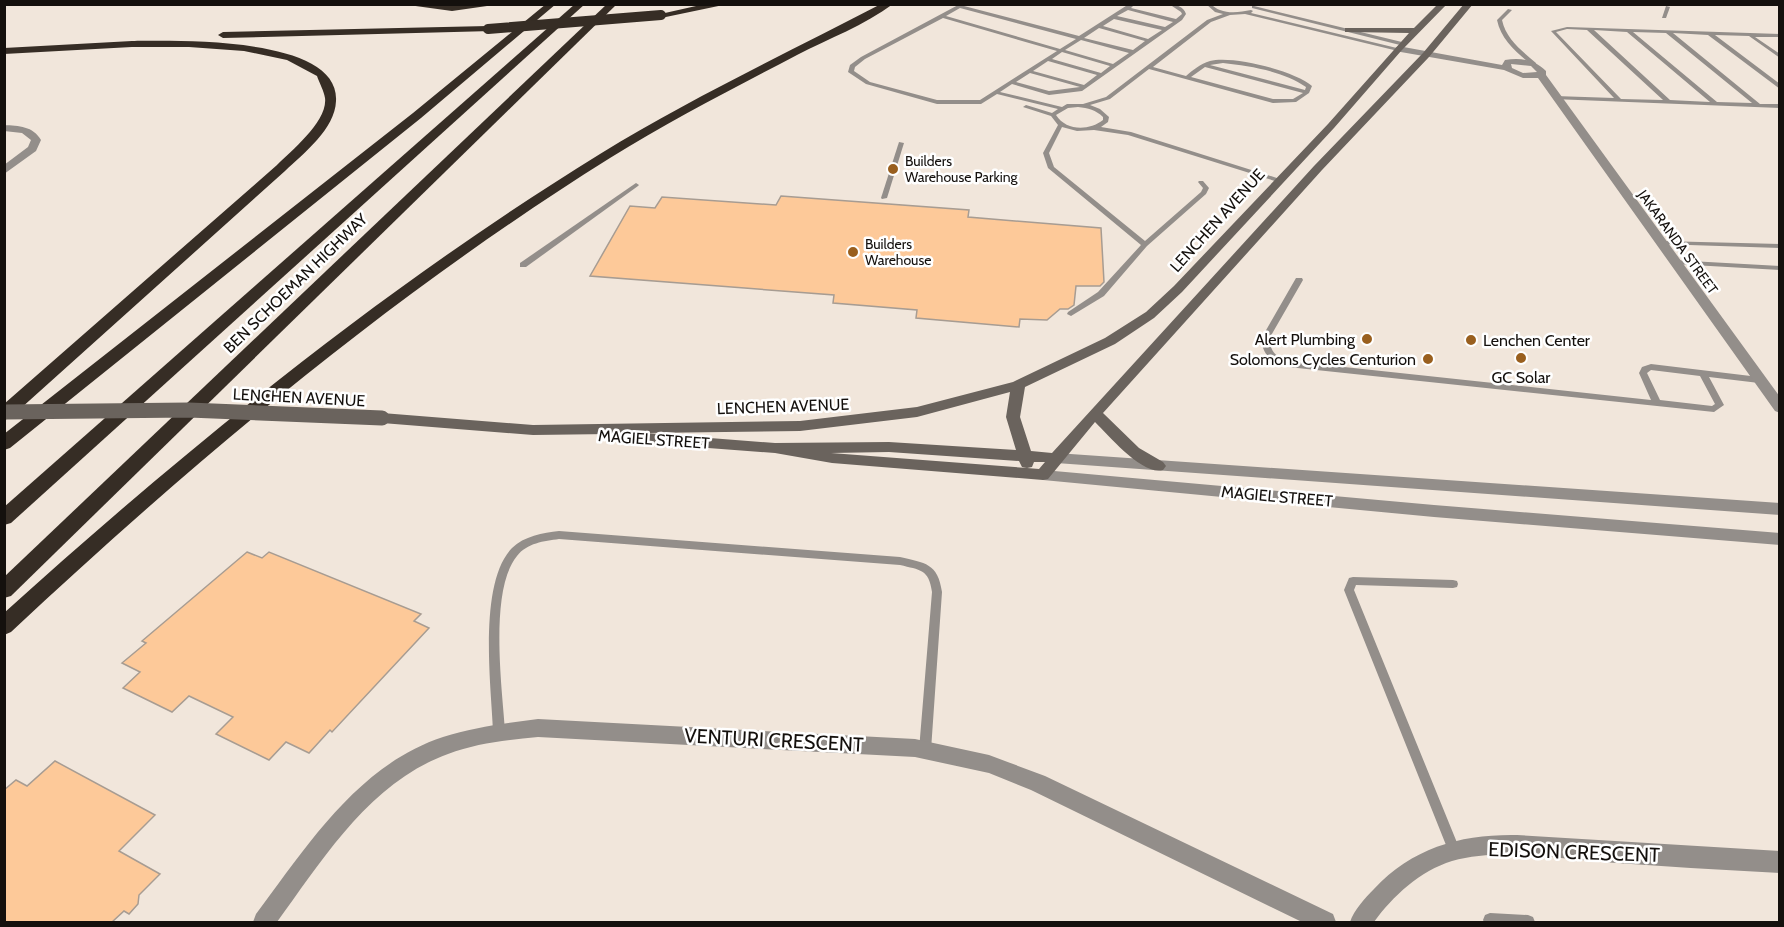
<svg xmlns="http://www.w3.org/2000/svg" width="1784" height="927" font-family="Cabin,sans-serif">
<rect width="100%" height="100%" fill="#f1e6db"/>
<g fill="#fdc999" stroke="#a79c92" stroke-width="1.5">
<polygon points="781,196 969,210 968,217 1101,228 1104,282 1100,286 1076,286 1074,305 1068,309 1060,309 1047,320 1020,319 1019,327 916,318 917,310 833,303 834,295 590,276 630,206 655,208 662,197 776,205"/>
<polygon points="247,552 262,558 269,552 421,614 414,621 429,628 332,732 330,730 309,753 286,742 269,760 216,734 233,717 189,696 172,712 123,688 140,672 122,663 146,643 142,641"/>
<polygon points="55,761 155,815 119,851 160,874 139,895 138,904 129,914 124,911 112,922 4,922 4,790 16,780 27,786"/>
</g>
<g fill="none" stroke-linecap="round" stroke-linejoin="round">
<g fill="#938e8a" fill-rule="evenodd">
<path d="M960 4H967L964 6 1079 36 1129 4H1135L1131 8 1176 19 1182 14 1181 12 1169 4C1176 4 1184 7 1186 14L1182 20 1082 91 1049 95 1012 84 1000 92 1062 107 1067 104H1083L1106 97 1207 20 1223 14 1215 12 1206 4C1213 4 1214 8 1220 10 1230 14 1241 12 1251 10L1253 11 1251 13 1401 49 1398 51 1245 14 1230 15 1211 22 1153 67 1186 76C1193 70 1200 64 1210 61 1232 55 1295 71 1312 86L1309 93 1296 102 1273 103 1149 69 1110 99 1090 105 1100 109 1109 117 1108 122 1101 127 1131 132 1280 179V181L1278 182 1128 135 1094 130 1077 131 1062 127 1049 153 1054 167 1145 241 1201 192 1203 188 1198 182 1199 181H1203L1209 188 1206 194 1147 246 1104 296 1071 316 1067 314 1068 312 1098 292 1141 245 1048 168 1043 153 1058 125 1051 116 1023 107 1026 105 1052 113 1058 109 997 94 981 104H937L866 84 848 72 850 65 861 57ZM960 8 1076 39 1060 49 946 16ZM1128 10 1173 22 1165 27 1117 16ZM943 18 1057 51 980 100H937L870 82 854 71 855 67 865 59ZM1114 19 1162 30 1148 39 1103 26ZM1099 28 1145 41 1133 50 1084 38ZM1081 40 1129 53 1113 64 1065 50ZM1062 52 1110 66 1101 73 1052 59ZM1048 61 1097 75 1084 85 1033 71ZM1223 63C1250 66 1283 71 1306 87L1305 90 1210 65ZM1205 67 1303 93 1293 99H1273L1191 77ZM1030 73 1080 87 1049 91 1016 82ZM1078 107C1088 108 1096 110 1103 117V120C1089 131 1066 131 1056 115L1068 108Z"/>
<polygon points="1254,6 1406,43 1407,44 1404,46 1252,8 1252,6"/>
<polygon points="1666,6 1670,7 1666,18 1662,18"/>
<path d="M1508 9 1512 10 1502 20C1506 39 1522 51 1536 63V65H1532C1517 53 1501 40 1497 20Z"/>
<path d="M1567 27 1780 34V37H1755L1780 54V58L1749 36 1715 35 1780 84V89L1708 35 1673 33 1760 104H1780V108L1553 99V97L1555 96 1614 98 1551 31ZM1567 29 1587 30 1663 100 1621 99 1556 32ZM1594 30 1627 32 1710 102 1670 100ZM1633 32 1666 33 1752 103 1717 102Z"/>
<polygon points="899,142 904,143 887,198 882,199 881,198"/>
<polygon points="636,183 639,185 638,186 526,267 520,267 520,263"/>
<polygon points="1661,241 1780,244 1780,248 1659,244 1658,243"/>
<polygon points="1672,260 1780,266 1780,270 1675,264 1671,262"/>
<path d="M1296 278H1302L1303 280 1269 339C1271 352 1276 357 1288 361L1651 400 1639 373 1642 367 1651 364 1759 377 1763 380 1759 383 1709 377 1724 405 1714 412 1288 367C1272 362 1263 356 1261 339ZM1651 370 1700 376 1715 404 1712 406 1660 400 1647 373Z"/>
<path d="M559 531 900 557C925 563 938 563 942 592L931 750 929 754 925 755 921 754 919 750 932 592C929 569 920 570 900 565L559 539C544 541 527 543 517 556 489 590 502 687 505 730L503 734 499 735 495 734 493 730C491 685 478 583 512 548 524 536 543 533 559 531Z"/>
<polygon points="1353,577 1453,580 1457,581 1458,584 1457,587 1453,588 1356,585 1354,590 1460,850 1458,854 1454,856 1450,854 1448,850 1344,590 1349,578"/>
<polygon points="1490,913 1528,915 1533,917 1535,922 1484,922 1483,920 1485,915"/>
</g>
<g fill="#938e8a" fill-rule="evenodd">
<path d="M4 125C19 126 33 126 41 140L36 151 4 174V165L28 147 31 140 22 133 4 131Z"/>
<path d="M538 719 915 739 989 755 1045 776 1333 914 1336 922H1302L1031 790 989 773 915 757 538 737C507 740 477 743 448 754 370 782 323 859 277 922H253L256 914C307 846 358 765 443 737 475 727 506 723 538 719Z"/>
<path d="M1517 835 1780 851V873C1720 870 1661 866 1602 862 1554 858 1499 848 1452 861 1420 871 1393 896 1374 922H1350C1354 910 1365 898 1374 889 1413 847 1462 834 1517 835Z"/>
</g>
<g fill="#938e8a" fill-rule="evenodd">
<path d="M1398 46 1502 65 1505 60C1521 57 1535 60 1546 71V75L1780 397V413L1775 411 1538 78H1523L1504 70 1395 51 1394 49ZM1511 64 1531 66 1537 72 1523 73 1512 68Z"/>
<polygon points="1056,453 1780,503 1780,515 1056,463 1049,458"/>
<polygon points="1043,470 1434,505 1780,533 1780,545 1434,517 1043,480 1035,475"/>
</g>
<path fill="#6a635d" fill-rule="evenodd" d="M1438 4H1447L1401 51 1334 128 1182 292 1154 318 1115 344 1025 387 1020 417 1031 451 1052 453 1314 166 1423 53 1464 4H1473L1429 57 1322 170 1103 413 1139 448 1163 462 1166 466 1163 470C1143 476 1109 436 1095 422L1048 479 1043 480 832 463 775 453 616 441 611 440 610 434 533 435 382 423 375 418 382 413 533 425 800 421 917 407 1013 382 1105 338 1146 312 1174 286 1328 124 1409 33 1348 32H1345V28H1414ZM1010 392 1006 417 1016 450 889 442 775 443 646 433 800 431 917 417ZM889 452 1019 461 1022 467 1027 468 831 453ZM1034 462H1045L1039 469 1027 468 1032 467Z"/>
<g fill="#362d25" fill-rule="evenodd">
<polygon points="401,4 501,4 452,11"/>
<polygon points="546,4 556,4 421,118 10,448 4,450 4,434 413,113"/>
<polygon points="575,4 585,4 11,523 4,525 4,507"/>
<polygon points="607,4 617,4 11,596 4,598 4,577"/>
<polygon points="705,4 728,4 661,18 656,15"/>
<path d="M881 4H893C865 25 828 39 797 55 734 88 671 120 610 158 393 294 198 457 11 632L4 635V613C191 444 386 286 600 154 691 98 787 53 881 4Z"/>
<polygon points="488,26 492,27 492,31 223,38 218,35 223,32"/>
<path d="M132 41C174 41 340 35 336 101 335 129 304 153 285 171L10 418 4 420V404L277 165C291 151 328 121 325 98 324 91 319 82 317 76L287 60 244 51 189 47H132L4 54V48Z"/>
</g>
<polyline stroke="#6a635d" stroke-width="15" points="4,412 189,410 382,418"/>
<polyline stroke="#362d25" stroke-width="10" points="488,29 661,15"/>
</g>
<g fill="#995f1e" stroke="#fff" stroke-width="2">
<circle cx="893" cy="169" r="6"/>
<circle cx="853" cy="252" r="6"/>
<circle cx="1367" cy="339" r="6"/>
<circle cx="1471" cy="340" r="6"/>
<circle cx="1521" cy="358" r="6"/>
<circle cx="1428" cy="359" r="6"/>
</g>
<g text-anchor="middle" stroke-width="5" stroke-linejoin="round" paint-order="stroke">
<g font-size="14" fill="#14100d" stroke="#fff" text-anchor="start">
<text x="905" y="166">Builders<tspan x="905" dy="16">Warehouse Parking</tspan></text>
<text x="865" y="249">Builders<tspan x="865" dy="16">Warehouse</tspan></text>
</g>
<g font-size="14" fill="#14100d" stroke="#fff">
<text transform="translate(1678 242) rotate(54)" y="5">JAKARANDA STREET</text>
</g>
<g font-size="16" fill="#14100d" stroke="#fff">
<text transform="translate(1217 220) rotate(-48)" y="6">LENCHEN AVENUE</text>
<text transform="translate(295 283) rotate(-44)" y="6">BEN SCHOEMAN HIGHWAY</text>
<text transform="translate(299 397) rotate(3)" y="6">LENCHEN AVENUE</text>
<text transform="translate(783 406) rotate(-2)" y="6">LENCHEN AVENUE</text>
<text transform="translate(654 439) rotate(4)" y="6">MAGIEL STREET</text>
<text transform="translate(1277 496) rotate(5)" y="6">MAGIEL STREET</text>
</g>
<g font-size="16" fill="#14100d" stroke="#fff" text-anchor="end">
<text x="1355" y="345">Alert Plumbing</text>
<text x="1483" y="346" text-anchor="start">Lenchen Center</text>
<text x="1416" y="365">Solomons Cycles Centurion</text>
<text x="1521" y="383" text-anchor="middle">GC Solar</text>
</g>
<g font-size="20" fill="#14100d" stroke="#fff">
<text transform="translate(774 740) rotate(3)" y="7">VENTURI CRESCENT</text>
<text transform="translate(1574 852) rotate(2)" y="7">EDISON CRESCENT</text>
</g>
</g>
<rect width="1784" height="927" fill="none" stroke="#14100d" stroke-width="12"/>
</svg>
